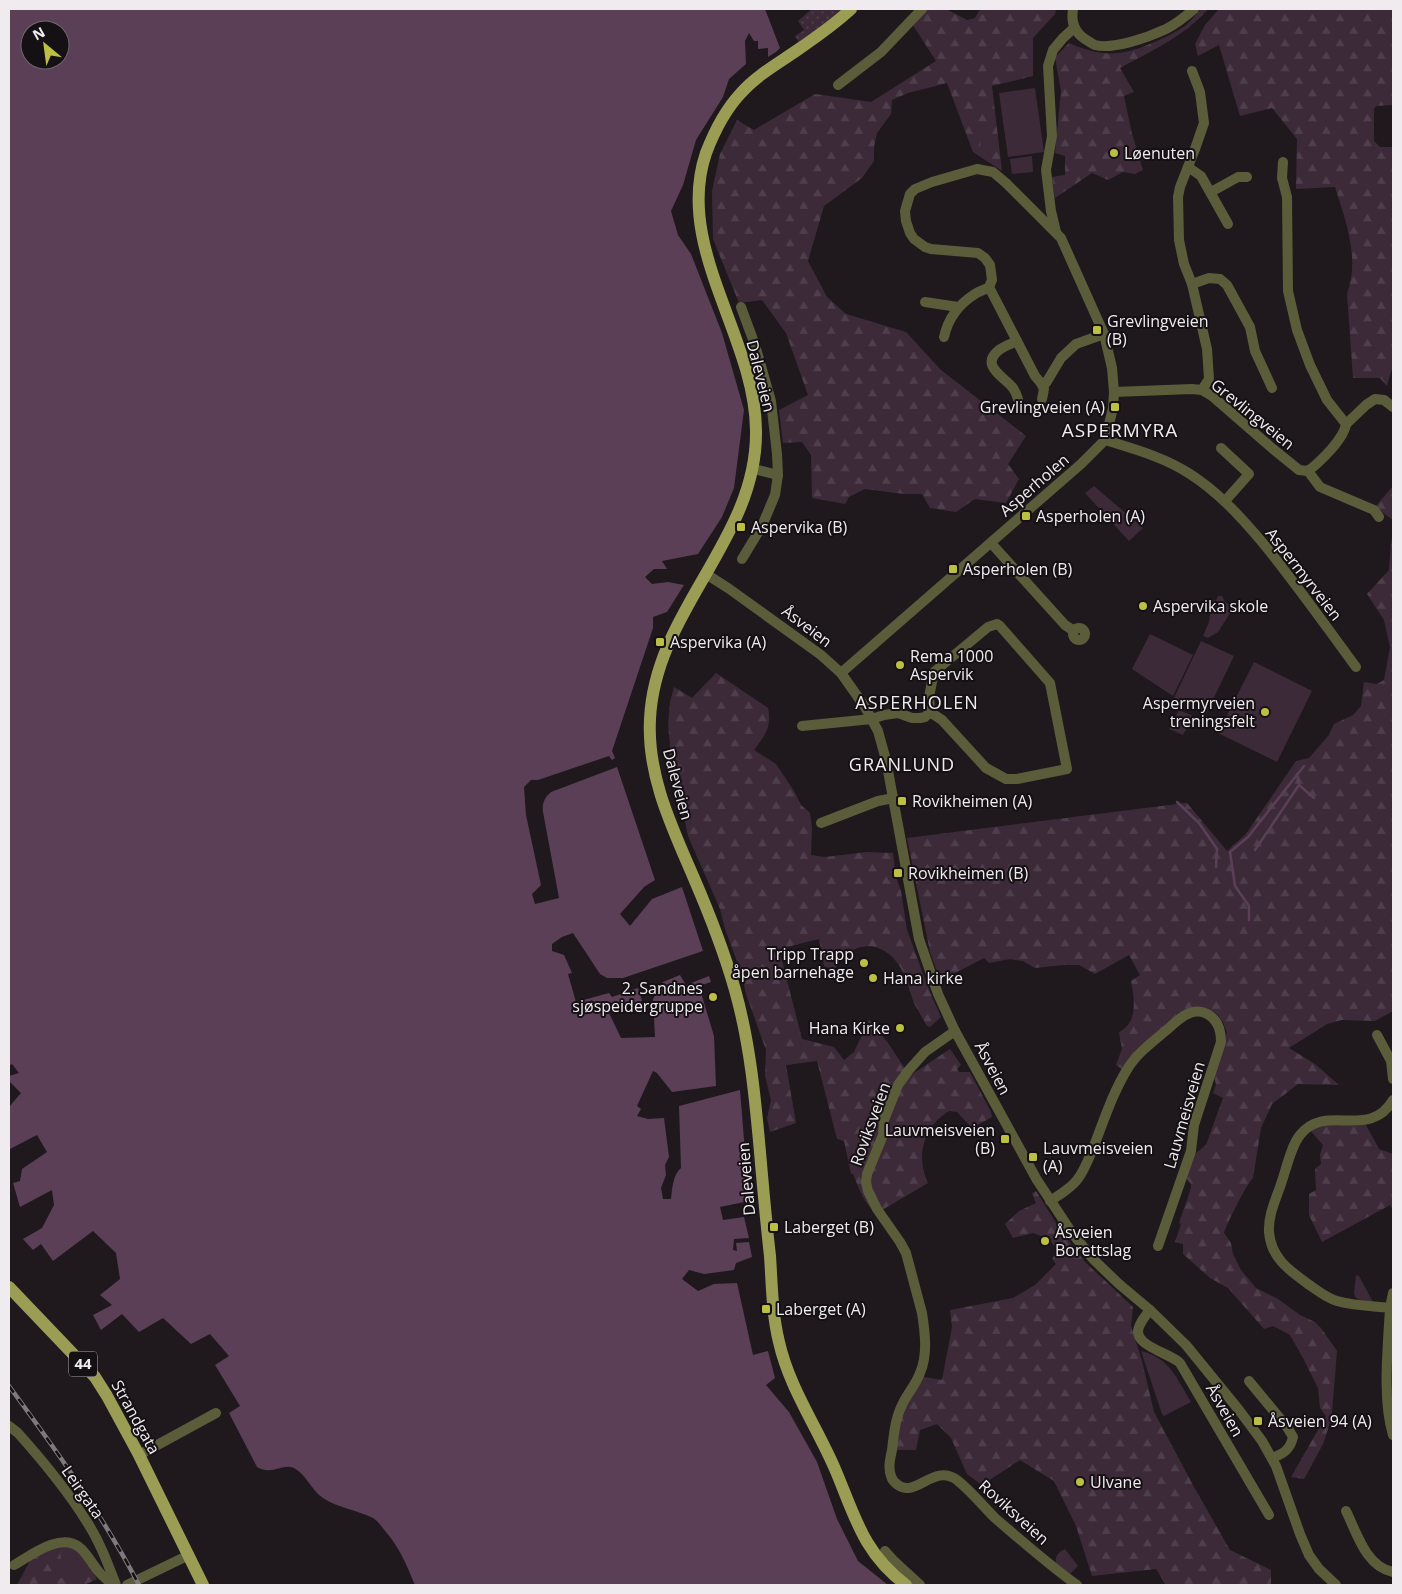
<svg xmlns="http://www.w3.org/2000/svg" width="1402" height="1594" font-family="'Open Sans',sans-serif">
<defs>
<pattern id="grass-dots" width="8" height="8" patternUnits="userSpaceOnUse" patternTransform="scale(1.25)"><rect width="8" height="8" fill="#3c2a39"/><path d="M2 2h.1M6 6h.1" fill="none" stroke="#4f3f4c" stroke-width="1.8" stroke-linecap="round"/></pattern>
<pattern id="forest-firs" width="22" height="20" patternUnits="userSpaceOnUse" patternTransform="scale(1.25)"><rect width="22" height="20" fill="#3c2a39"/><path d="M5 1l3.5 6h-7zM16 11l3.5 6h-7z" fill="#4f3f4c"/></pattern>
</defs>
<rect width="100%" height="100%" fill="#1f191e"/>
<polygon fill="url(#grass-dots)" points="812,9 844,9 799,43 795,36 804,30 798,21"/>
<g fill="url(#forest-firs)">
<polygon points="926,9 946,9 967,20 975,18 980,9 1056,9 1055,14 1033,38 1033,76 992,86 1002,171 973,152 947,83 908,93 892,100 891,114 877,133 874,147 874,161 862,178 824,206 808,261 827,297 846,314 906,332 941,370 1026,436 1008,464 1019,479 1006,503 975,499 956,512 930,508 922,494 904,494 865,489 849,497 845,504 812,498 811,455 802,442 783,443 779,410 808,395 786,333 762,300 739,303 713,239 712,191 720,154 737,120 754,130 815,94 871,102 936,61 913,25"/>
<path d="M1201 9H1208C1185 36 1151 51 1120 68L1134 92 1124 96 1132 134 1143 170 1135 174 1123 172 1108 180 1092 173 1055 198 1052 177 1065 175V156L1055 153 1061 91 1055 57 1069 43C1087 51 1106 56 1125 52 1142 49 1172 35 1185 26 1191 21 1196 14 1201 9Z"/>
<path d="M1219 9H1393V105L1376 106 1374 109V141L1380 147H1393V364L1387 386 1380 378H1353L1347 294C1360 258 1346 222 1335 187L1296 189 1297 139 1272 108 1240 116 1219 45 1198 56 1195 44 1205 25Z"/>
<polygon points="1393,486 1393,520 1375,507"/>
<path d="M1393 533V1011L1375 1021 1342 1020 1327 1024 1289 1048 1315 1064 1339 1085 1298 1084 1272 1104 1261 1128 1253 1178C1247 1183 1226 1225 1224 1233L1231 1243 1233 1254 1241 1270 1256 1288 1278 1299 1300 1315 1315 1322 1321 1328 1337 1351 1332 1413 1329 1426 1323 1444 1304 1479 1291 1477 1326 1416 1320 1408 1318 1388 1303 1358 1290 1335 1273 1326 1264 1329 1228 1288 1210 1278 1183 1254V1244L1175 1242 1181 1224 1179 1223 1191 1188V1184L1186 1178 1195 1154 1206 1145 1223 1098 1213 1093 1216 1085 1214 1076 1227 1033 1223 1022 1216 1013 1203 1008H1195L1122 1069 1116 1065 1122 1049 1119 1032C1139 1022 1134 998 1131 981L1140 975 1129 955 1095 974 1079 965H1063L1035 968 1023 961 1010 959 989 963 984 958 955 973 960 981 938 974 930 952 907 838 1185 803H1187L1227 851 1246 834 1296 761 1309 758 1329 735 1334 724 1353 715 1361 706 1364 682 1377 684 1384 680 1390 647 1384 620 1367 594 1389 570 1391 542Z"/>
<path d="M716 673 768 708C772 727 765 735 754 750L776 764 794 791 801 805 810 813 812 828 811 855 825 857 867 852 893 853 896 877 901 891 907 930 929 990 941 1017 930 1027 927 1026C923 1019 919 1012 915 1005 910 994 908 982 903 972 892 950 870 938 848 953 842 957 835 963 836 971L824 966 819 939 779 949 802 1039 834 1047 844 1060 854 1052 869 1020 888 1043 908 1073 911 1075 950 1049 961 1065 957 1069 959 1072H970L991 1112 992 1117 972 1128 957 1112 949 1111C924 1126 915 1156 928 1183L877 1213C864 1205 859 1188 853 1174H851L844 1141 837 1139 817 1061 786 1065 796 1123 770 1132 767 1118 771 1100 765 1076 766 1050 746 994 742 975 725 929 720 909 688 836 684 817 675 795 669 766 670 745 668 725 670 702 674 687 692 698Z"/>
<polygon points="1331,1124 1366,1125 1379,1149 1393,1154 1393,1210 1390,1205 1322,1242 1309,1215 1309,1194 1316,1190 1315,1169 1321,1164 1320,1154 1323,1145 1310,1130"/>
<polygon points="1036,1191 1061,1231 1086,1263 1133,1307 1131,1326 1142,1361 1154,1412 1194,1487 1230,1550 1271,1570 1271,1585 1166,1585 1156,1569 1092,1576 1076,1526 1054,1481 1020,1460 982,1485 967,1474 951,1438 937,1424 920,1430 916,1450 896,1450 898,1426 907,1403 924,1377 942,1380 952,1327 950,1310 1013,1298 1035,1285 1056,1264 1052,1259 1056,1253 1055,1247 1049,1239 1033,1233 1013,1238 1005,1224 1019,1211 1036,1203 1032,1193"/>
<polygon points="58,1545 81,1550 97,1579 84,1585 17,1585 32,1557"/>
</g>
<g fill="#3c2a39">
<polygon points="1035,88 1044,152 1008,157 999,93"/>
<polygon points="980,129 985,137 996,137 998,143 997,151 991,155 980,149 981,141 979,139 975,138 972,130"/>
<polygon points="1032,156 1033,172 1012,174 1010,159"/>
<polygon points="1094,486 1143,528 1129,541 1085,493"/>
<polygon points="1218,596 1222,596 1225,602 1232,606 1232,610 1218,632 1208,638 1203,636 1209,622 1212,600 1216,601"/>
<polygon points="1150,634 1193,655 1173,696 1132,669"/>
<polygon points="1201,641 1234,656 1206,714 1174,698"/>
<polygon points="1254,662 1312,691 1277,762 1218,733"/>
<polygon points="1179,710 1193,716 1183,735 1169,729"/>
<polygon points="1356,1275 1359,1276 1373,1302 1361,1301 1355,1297 1354,1292"/>
<path d="M1141 1351C1170 1358 1177 1379 1191 1402L1164 1416 1162 1414Z"/>
<path d="M1065 1549 1078 1566 1070 1574 1056 1563C1055 1556 1058 1552 1065 1549Z"/>
<path d="M63 1552 68 1559 76 1557 83 1561 88 1568 76 1577C69 1576 63 1579 55 1578L52 1573V1569L56 1566 63 1565 60 1553Z"/>
</g>
<path fill="#5a3f56" fill-rule="evenodd" d="M9 9H765L780 48 776 52 768 57V48L758 49V41H754L749 33 745 41 746 64 729 79 723 97 696 140 683 185 671 211 678 235 691 254 722 333 744 410 734 488 722 517 698 554 662 561 667 569H654L645 577 652 584 668 582 684 585 667 612 653 617V628L612 751 615 758 612 760 609 756 538 780H531L524 787 526 815 541 885 532 894 535 904 559 898 543 812C542 804 544 798 551 792L617 767 655 880 644 887 620 914 630 926 652 899 682 887 703 951 623 978H607L600 974 573 933 562 937 552 944V951L564 955 572 973 568 974 576 1002 609 993 612 997 638 988 642 1001 609 1013 621 1038 655 1037 653 999 663 982 680 975 686 985 709 976 711 982 699 986 714 1036 716 1086 672 1092 657 1073 653 1071 637 1106 641 1109 637 1116 648 1119 664 1118 669 1157 665 1165 666 1175 661 1188 663 1199H671C672 1190 673 1174 681 1168L679 1106 740 1090 749 1201 720 1207 723 1220 744 1217 749 1238 734 1239 733 1250 737 1251 736 1243 749 1242 752 1257 736 1263 734 1270 704 1274 689 1270 682 1279 698 1291 714 1284 737 1283 753 1355 768 1351 775 1378 766 1385 789 1412 817 1462 837 1519 858 1561 888 1585H415C406 1564 401 1550 386 1532 382 1527 378 1521 373 1518 357 1510 338 1508 323 1498 311 1490 307 1475 294 1468 283 1463 272 1476 257 1467L229 1413 240 1406 215 1365 229 1356 210 1334 191 1344 163 1318 139 1332 122 1314 101 1330 93 1315 112 1305 100 1295 120 1279 116 1253 93 1231 53 1261 41 1244 33 1250 23 1239 42 1228 54 1205 52 1190 20 1207 13 1183 20 1181 22 1169 47 1152 37 1135 10 1149 9 1145V1107L21 1093 9 1081V1076L19 1073 12 1064 9 1066ZM30 30H60V60H30Z"/>
<g fill="none" stroke-linecap="round" stroke-linejoin="round">
<g stroke="#5a3f56" stroke-width="2.5">
<polyline points="1297,774 1299,785 1314,798"/>
<polyline points="1177,802 1199,823 1217,849 1216,867"/>
<polyline points="1255,850 1299,785"/>
<polyline points="1249,920 1249,906 1235,886 1230,852 1248,837 1304,766"/>
</g>
<g stroke="#5b5c3a" stroke-width="10">
<path d="M1073 9C1071 21 1074 32 1085 39 1088 41 1092 44 1095 45 1113 50 1149 37 1166 29 1176 24 1186 16 1194 9"/>
<polyline points="1192,71 1200,92 1204,123 1195,149 1180,187 1178,197 1179,240 1184,264 1192,284 1207,349 1209,379 1202,390"/>
<polyline points="838,85 881,52 922,9"/>
<polyline points="1188,167 1201,176 1228,224"/>
<polyline points="1211,192 1238,177 1247,177"/>
<polyline points="1056,232 1051,211 1046,170 1052,136 1048,66 1053,50 1063,38 1074,28"/>
<polyline points="1192,284 1209,278 1220,279 1227,285 1250,327 1255,351 1272,388"/>
<polyline points="989,287 1035,376 1041,383 1046,383 1061,358 1076,344 1104,334"/>
<polyline points="925,302 958,307"/>
<polyline points="741,307 755,345 771,401 777,454 778,475 775,495 762,526 742,559"/>
<path d="M1017 341C1011 344 1004 346 999 350 979 366 1005 377 1013 388 1015 391 1017 395 1018 399"/>
<polyline points="1041,383 1044,389 1042,399"/>
<path d="M1114 392 1192 389 1202 390 1212 396 1273 449 1299 470 1308 471C1320 462 1344 439 1346 424L1327 400 1310 365 1297 330 1288 291 1287 197 1282 178 1283 162"/>
<polyline points="1346,424 1366,405 1375,399 1384,400 1393,407"/>
<path d="M1105 440C1134 449 1164 457 1190 474 1218 492 1240 516 1262 542 1295 582 1325 625 1356 667"/>
<polyline points="1221,448 1249,474 1225,501"/>
<polyline points="754,469 778,475"/>
<polyline points="1308,471 1320,487 1374,510 1379,517"/>
<polyline points="991,543 1065,625 1074,631"/>
<polyline points="706,574 728,588 821,655 841,673 865,707 878,731 886,760 919,939 938,994 955,1031 1037,1180 1072,1233 1094,1260 1119,1284 1150,1310 1186,1345 1239,1410 1262,1441 1276,1466 1300,1534 1309,1555 1319,1569 1336,1585"/>
<polygon points="997,624 1000,626 1050,683 1067,769 1017,779 1006,779 986,768 942,720 930,712 929,697 934,672 988,627"/>
<circle cx="1079" cy="634" r="6"/>
<path d="M841 673 1081 464 1105 440 1113 408 1114 392 1112 368 1104 334 1061 238 1006 183 993 172 977 169 932 182 915 189 910 194 905 211 906 221 910 233 914 239 925 247 931 249 978 253 985 258 990 265 992 280 989 287C985 290 979 291 975 294 959 304 948 319 944 337"/>
<polyline points="802,726 872,719 884,715 898,713 912,718 920,718 925,717 930,712"/>
<polyline points="821,823 878,801 894,798"/>
<path d="M955 1031 925 1052 908 1071 898 1085 884 1120 883 1135 867 1174 866 1182 868 1191 877 1209 900 1242 906 1253 922 1313C925 1332 928 1355 920 1373 916 1384 908 1393 903 1403 895 1418 894 1434 892 1450 890 1459 888 1468 891 1476 892 1480 895 1483 898 1485 916 1498 934 1463 957 1480 971 1491 983 1506 995 1518 1022 1541 1049 1565 1077 1585"/>
<polyline points="1377,1035 1391,1061 1393,1079"/>
<path d="M1050 1201C1059 1195 1070 1189 1077 1180 1085 1170 1089 1157 1094 1146 1104 1120 1113 1092 1128 1068 1138 1052 1155 1040 1169 1028 1178 1020 1189 1009 1202 1012 1216 1016 1221 1028 1221 1042L1194 1125 1191 1151 1158 1246"/>
<path d="M1393 1293 1390 1308C1388 1346 1382 1399 1393 1435"/>
<path d="M1390 1308C1373 1306 1354 1306 1337 1301 1326 1298 1317 1290 1308 1284 1289 1270 1271 1258 1269 1232 1268 1215 1276 1199 1281 1184 1286 1170 1291 1146 1300 1135 1326 1102 1369 1141 1393 1100"/>
<path d="M1150 1310C1146 1315 1141 1321 1139 1327 1131 1345 1170 1353 1180 1363L1269 1515"/>
<path d="M1249 1381 1287 1427 1293 1437C1290 1450 1283 1454 1272 1458"/>
<path d="M9 1426 18 1433C43 1461 67 1490 87 1522 100 1542 108 1564 116 1585"/>
<polyline points="139,1455 216,1413"/>
<path d="M1346 1511C1357 1533 1366 1567 1393 1572"/>
<polyline points="885,1551 894,1561 920,1585"/>
<path d="M14 1565C30 1556 60 1532 79 1547 87 1553 92 1564 99 1572 103 1577 109 1581 113 1585"/>
<polyline points="127,1585 189,1555"/>
</g>
<g stroke="#9b9d55" stroke-width="12">
<path d="M851 9C834 25 815 38 796 51 777 64 756 76 741 93 725 110 714 132 706 153 674 247 755 336 756 430 758 539 655 610 650 719 647 775 671 825 693 876 709 913 724 951 735 990 750 1043 755 1097 760 1152 763 1187 766 1221 770 1256 772 1285 772 1314 779 1342 789 1387 817 1427 835 1469 855 1516 863 1553 906 1585"/>
<polyline points="9,1287 95,1377 107,1396 139,1455 203,1585"/>
</g>
<defs>
<path id="rail" d="M9 1386C56 1450 102 1514 139 1585"/>
</defs>
<use href="#rail" stroke="#7e797d" stroke-width="4.5"/>
<use href="#rail" stroke="#151014" stroke-width="2.5" stroke-dasharray="8" stroke-linecap="butt"/>
</g>
<g fill="#bdbf43" stroke="#151014" stroke-width="2">
<circle cx="1114" cy="153" r="5"/>
<rect x="1092" y="325" width="10" height="10" rx="2.5"/>
<rect x="1110" y="402" width="10" height="10" rx="2.5"/>
<rect x="1021" y="511" width="10" height="10" rx="2.5"/>
<rect x="736" y="522" width="10" height="10" rx="2.5"/>
<rect x="948" y="564" width="10" height="10" rx="2.5"/>
<circle cx="1143" cy="606" r="5"/>
<rect x="655" y="637" width="10" height="10" rx="2.5"/>
<circle cx="900" cy="665" r="5"/>
<circle cx="1265" cy="712" r="5"/>
<rect x="897" y="796" width="10" height="10" rx="2.5"/>
<rect x="893" y="868" width="10" height="10" rx="2.5"/>
<circle cx="864" cy="963" r="5"/>
<circle cx="873" cy="978" r="5"/>
<circle cx="713" cy="997" r="5"/>
<circle cx="900" cy="1028" r="5"/>
<rect x="1000" y="1134" width="10" height="10" rx="2.5"/>
<rect x="1028" y="1152" width="10" height="10" rx="2.5"/>
<rect x="769" y="1222" width="10" height="10" rx="2.5"/>
<circle cx="1045" cy="1241" r="5"/>
<rect x="761" y="1304" width="10" height="10" rx="2.5"/>
<rect x="1253" y="1416" width="10" height="10" rx="2.5"/>
<circle cx="1080" cy="1482" r="5"/>
</g>
<g text-anchor="middle" stroke-width="4" stroke-linejoin="round" paint-order="stroke">
<rect fill="#151014" stroke="#aea9ad" stroke-width="1" x="69" y="1351.5" width="28" height="25" rx="4"/>
<g font-size="15" font-weight="bold" fill="#efebee">
<text x="83" y="1369">44</text>
</g>
<g font-size="16" fill="#efebee" stroke="#151014" text-anchor="start">
<text x="1124" y="159">Løenuten</text>
<text x="1107" y="327">Grevlingveien<tspan x="1107" dy="18">(B)</tspan></text>
<text x="1105" y="413" text-anchor="end">Grevlingveien (A)</text>
<text x="1036" y="522">Asperholen (A)</text>
<text x="751" y="533">Aspervika (B)</text>
<text x="963" y="575">Asperholen (B)</text>
<text x="1153" y="612">Aspervika skole</text>
<text x="670" y="648">Aspervika (A)</text>
<text x="910" y="662">Rema 1000<tspan x="910" dy="18">Aspervik</tspan></text>
<text x="1255" y="709" text-anchor="end">Aspermyrveien<tspan x="1255" dy="18">treningsfelt</tspan></text>
<text x="912" y="807">Rovikheimen (A)</text>
<text x="908" y="879">Rovikheimen (B)</text>
<text x="854" y="960" text-anchor="end">Tripp Trapp<tspan x="854" dy="18">åpen barnehage</tspan></text>
<text x="883" y="984">Hana kirke</text>
<text x="703" y="994" text-anchor="end">2. Sandnes<tspan x="703" dy="18">sjøspeidergruppe</tspan></text>
<text x="890" y="1034" text-anchor="end">Hana Kirke</text>
<text x="995" y="1136" text-anchor="end">Lauvmeisveien<tspan x="995" dy="18">(B)</tspan></text>
<text x="1043" y="1154">Lauvmeisveien<tspan x="1043" dy="18">(A)</tspan></text>
<text x="784" y="1233">Laberget (B)</text>
<text x="1055" y="1238">Åsveien<tspan x="1055" dy="18">Borettslag</tspan></text>
<text x="776" y="1315">Laberget (A)</text>
<text x="1268" y="1427">Åsveien 94 (A)</text>
<text x="1090" y="1488">Ulvane</text>
</g>
<g font-size="16" fill="#efebee" stroke="#151014">
<text transform="translate(761 376) rotate(76)" y="6">Daleveien</text>
<text transform="translate(1253 414) rotate(39)" y="6">Grevlingveien</text>
<text transform="translate(1034 485) rotate(-41)" y="6">Asperholen</text>
<text transform="translate(1304 574) rotate(52)" y="6">Aspermyrveien</text>
<text transform="translate(807 626) rotate(37)" y="6">Åsveien</text>
<text transform="translate(678 784) rotate(75)" y="6">Daleveien</text>
<text transform="translate(993 1068) rotate(62)" y="6">Åsveien</text>
<text transform="translate(1184 1115) rotate(-74)" y="6">Lauvmeisveien</text>
<text transform="translate(870 1124) rotate(-70)" y="6">Roviksveien</text>
<text transform="translate(746 1179) rotate(-95)" y="6">Daleveien</text>
<text transform="translate(1225 1410) rotate(60)" y="6">Åsveien</text>
<text transform="translate(136 1417) rotate(61)" y="6">Strandgata</text>
<text transform="translate(83 1492) rotate(55)" y="6">Leirgata</text>
<text transform="translate(1014 1512) rotate(42)" y="6">Roviksveien</text>
</g>
<g font-size="18" letter-spacing="1" fill="#efebee" stroke="#151014">
<text x="917" y="709">ASPERHOLEN</text>
<text x="902" y="771">GRANLUND</text>
</g>
<g font-size="19" letter-spacing="1" fill="#efebee" stroke="#151014">
<text x="1120" y="437">ASPERMYRA</text>
</g>
</g>
<rect width="1402" height="1594" fill="none" stroke="#efebee" stroke-width="20"/>
<g transform="translate(45 45) rotate(331)"><circle r="24" fill="#151014" stroke="#6c686b"/>
<path d="M0-4L9 19L0 12L-9 19Z" fill="#bdbf43"/>
<text y="-8" font-size="14" font-weight="bold" text-anchor="middle" fill="#efebee">N</text>
</g>
</svg>
